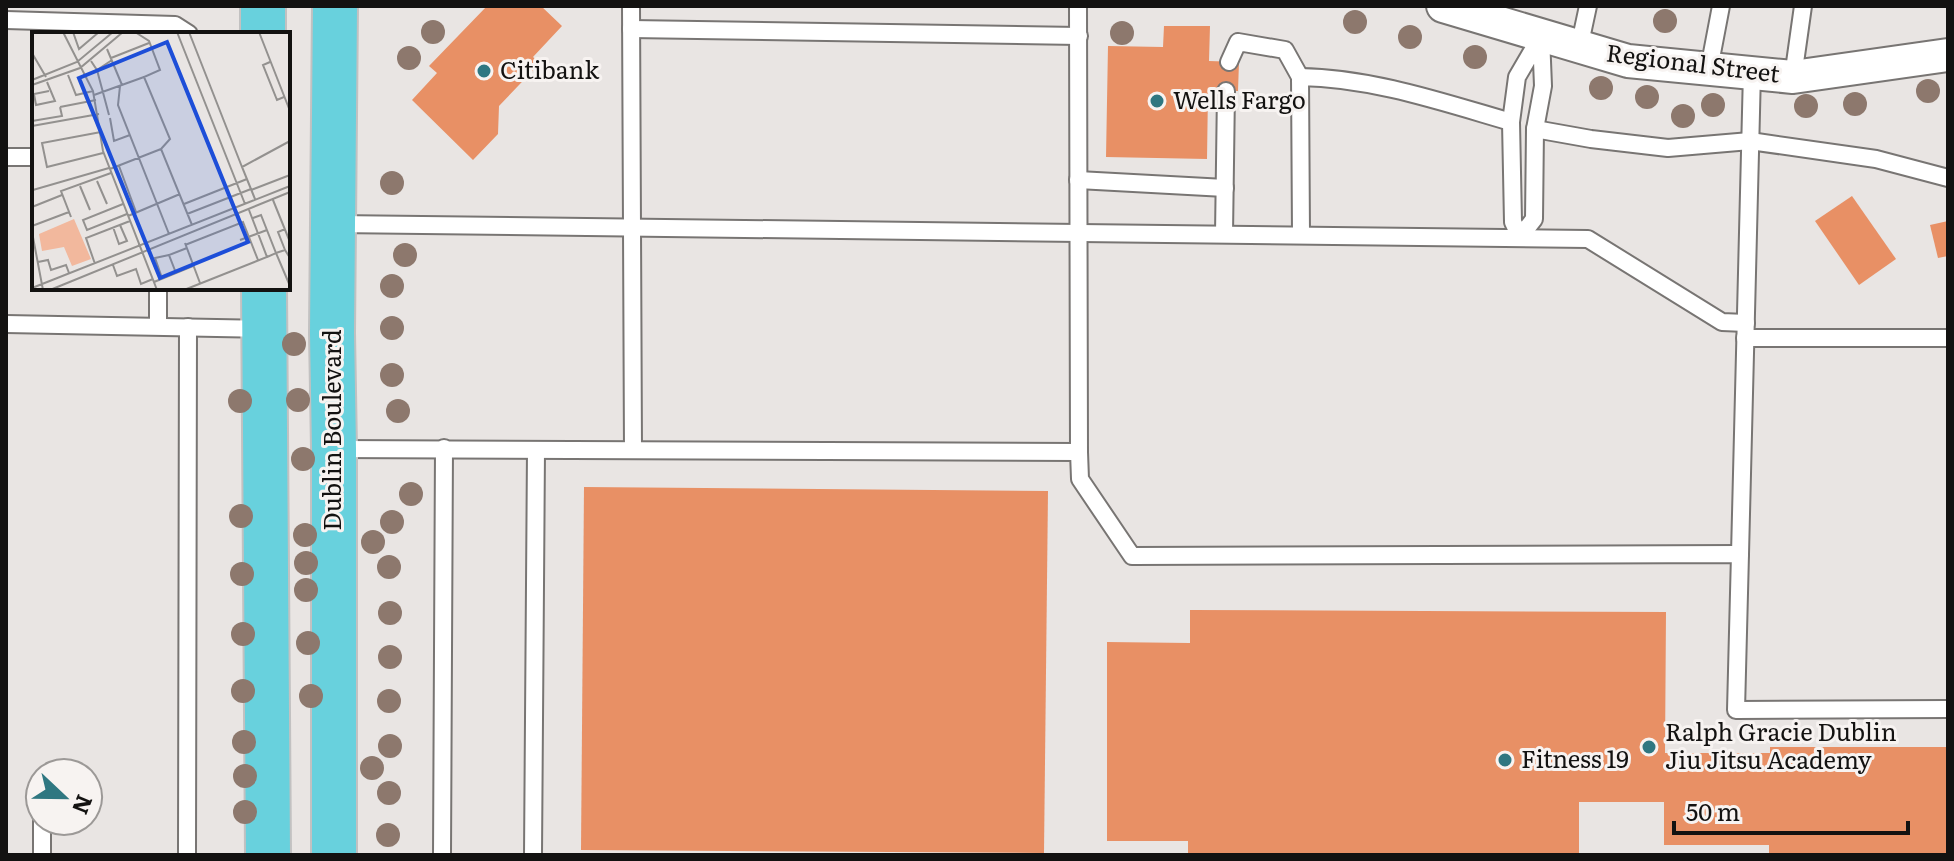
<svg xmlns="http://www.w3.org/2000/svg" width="1954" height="861" font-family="Literata,serif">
<rect width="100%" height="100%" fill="#e9e5e3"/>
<g fill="#e89065">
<polygon points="487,6 541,6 562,26 533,57 540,63 499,106 498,134 473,160 412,100 437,73 429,66"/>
<polygon points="1164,26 1210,26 1209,61 1239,62 1238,91 1208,91 1207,159 1106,157 1108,46 1163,47"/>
<rect x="60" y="31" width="48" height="3"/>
<polygon points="1852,196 1896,259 1859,285 1815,221"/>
<polygon points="1948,221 1948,256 1938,258 1930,225"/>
<polygon points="584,487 1048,491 1044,853 581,850"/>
<polygon points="1190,610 1666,612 1665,753 1770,753 1770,747 1948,747 1948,855 1769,855 1769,845 1664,845 1664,802 1579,802 1579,855 1188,855 1188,841 1107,841 1107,642 1190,643"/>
</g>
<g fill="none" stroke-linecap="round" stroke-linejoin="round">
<defs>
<g id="service">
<polyline points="631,6 633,450"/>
<polyline points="1078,6 1079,452"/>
<polyline points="6,20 175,25 189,34"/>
<polyline points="631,29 1079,36"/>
<polygon points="1541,36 1543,86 1535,129 1534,219 1520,237 1513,222 1511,122 1517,77"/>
<polyline points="1579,48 1588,6"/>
<polyline points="1229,62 1238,42 1285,50 1300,77"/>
<polyline points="1709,69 1721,6"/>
<polyline points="1793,77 1803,6"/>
<polyline points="1535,129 1591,139 1668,148 1750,141 1876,159 1948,178"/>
<polyline points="6,157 34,157"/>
<polyline points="1078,180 1225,188"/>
<polyline points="335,224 1588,239 1722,322 1746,323"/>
<polyline points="1224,234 1226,91"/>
<path d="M1301 234 1300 77C1372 78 1442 102 1511 122"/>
<polyline points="6,324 264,329"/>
<polyline points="158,326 158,288"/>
<polyline points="1745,338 1948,338"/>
<polyline points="336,449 1079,452 1080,479 1132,556 1740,554 1736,710 1948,709"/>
<polyline points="1740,554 1752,72"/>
<polyline points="42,855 42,821"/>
<polyline points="187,855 188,327"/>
<polyline points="442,855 444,448"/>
<polyline points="533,855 536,450"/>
</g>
<polyline id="minor" points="1443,6 1628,61 1793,77 1948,55"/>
<g id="primary">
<polyline points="263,6 263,34"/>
<polyline points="264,288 268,855"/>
<polyline points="334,855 334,449 332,333 335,6"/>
</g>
</defs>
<use href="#service" stroke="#787573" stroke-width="20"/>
<use href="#minor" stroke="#787573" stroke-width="36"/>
<use href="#primary" stroke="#c2c1c1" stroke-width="48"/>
<use href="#service" stroke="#fff" stroke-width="16"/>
<use href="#minor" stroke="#fff" stroke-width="32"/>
<use href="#primary" stroke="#68d1dd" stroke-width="44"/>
</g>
<g fill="#8d786d">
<circle cx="1665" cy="21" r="12"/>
<circle cx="1355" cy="22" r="12"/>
<circle cx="433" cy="32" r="12"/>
<circle cx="1122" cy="33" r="12"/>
<circle cx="1410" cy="37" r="12"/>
<circle cx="1475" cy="57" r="12"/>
<circle cx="409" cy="58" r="12"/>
<circle cx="1601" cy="88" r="12"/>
<circle cx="1928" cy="91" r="12"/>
<circle cx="1647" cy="97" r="12"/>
<circle cx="1855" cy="104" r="12"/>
<circle cx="1713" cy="105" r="12"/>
<circle cx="1806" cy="106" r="12"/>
<circle cx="1683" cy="116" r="12"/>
<circle cx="392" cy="183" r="12"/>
<circle cx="405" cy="255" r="12"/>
<circle cx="392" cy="286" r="12"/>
<circle cx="392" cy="328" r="12"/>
<circle cx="294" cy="344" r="12"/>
<circle cx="392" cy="375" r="12"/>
<circle cx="298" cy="400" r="12"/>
<circle cx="240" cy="401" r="12"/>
<circle cx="398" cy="411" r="12"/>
<circle cx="303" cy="459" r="12"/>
<circle cx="411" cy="494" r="12"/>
<circle cx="241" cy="516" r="12"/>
<circle cx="392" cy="522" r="12"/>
<circle cx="305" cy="535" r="12"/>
<circle cx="373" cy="542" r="12"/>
<circle cx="306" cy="563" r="12"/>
<circle cx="389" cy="567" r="12"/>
<circle cx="242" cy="574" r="12"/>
<circle cx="306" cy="590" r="12"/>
<circle cx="390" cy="613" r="12"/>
<circle cx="243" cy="634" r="12"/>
<circle cx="308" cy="643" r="12"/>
<circle cx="390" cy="657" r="12"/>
<circle cx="243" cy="691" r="12"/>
<circle cx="311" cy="696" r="12"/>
<circle cx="389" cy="701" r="12"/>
<circle cx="244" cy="742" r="12"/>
<circle cx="390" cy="746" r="12"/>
<circle cx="372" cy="768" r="12"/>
<circle cx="245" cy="776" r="12"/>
<circle cx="389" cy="793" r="12"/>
<circle cx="245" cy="812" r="12"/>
<circle cx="388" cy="835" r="12"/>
</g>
<g fill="#2f7781" stroke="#f7f3f1" stroke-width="3">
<circle cx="484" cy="71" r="8"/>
<circle cx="1157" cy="101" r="8"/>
<circle cx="1649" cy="747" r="8"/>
<circle cx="1505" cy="760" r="8"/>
</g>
<g text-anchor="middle" stroke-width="6" stroke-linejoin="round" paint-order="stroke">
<g font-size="24" fill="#131211" stroke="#f7f3f1">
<text transform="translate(1693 64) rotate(7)" y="8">Regional Street</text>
<text transform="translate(333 430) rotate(-90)" y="8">Dublin Boulevard</text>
</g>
<g font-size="24" fill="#131211" stroke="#f7f3f1" text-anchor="start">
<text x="500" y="79">Citibank</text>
<text x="1173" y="109">Wells Fargo</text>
<text x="1665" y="741">Ralph Gracie Dublin<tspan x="1665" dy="28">Jiu Jitsu Academy</tspan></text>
<text x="1521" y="768">Fitness 19</text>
</g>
</g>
<g transform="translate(32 32)">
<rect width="258" height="258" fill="#e9e5e3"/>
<path d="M42 187 59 227 40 234 32 215 10 219 7 202Z" fill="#f2b89d"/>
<path fill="none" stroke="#93918f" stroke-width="2" d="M31 0 61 59 71 119 125 258M41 0 47 17 67 0M103 0 117 9 128 38 112 45 138 107 129 117 160 193M145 0 213 172M157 0 210 135M227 0 258 79M75 17 90 53M0 21 14 45M79 26 117 11M59 29 65 38 80 28M238 30 231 33 245 68 252 65M65 38 77 83M36 43 44 63 61 59M0 48 45 30 81 0M15 50 23 69 4 73 2 62 17 59M0 53 48 36 91 0M88 54 86 73 137 202M62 63 112 45M28 75 64 68M78 86 82 109 98 103M0 89 30 84 28 75M0 94 67 82M69 100 10 111 15 135 71 121M87 134 104 180M78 137 129 117M65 149 75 172M0 153 1 158 77 136M48 154 58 178M219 158 258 143M223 167 210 135 258 109M241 168 258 210M91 172 51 188 55 198 95 182M152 172 215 147M0 175 30 163M155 182 219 157M96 184 148 162M39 185 29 159 79 141M221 186 229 183 244 221 253 218 258 226M0 194 37 180M81 195 87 212 95 209 88 193M0 200 11 258M208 208 235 198M153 211 168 251M153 213 211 190 226 228M253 218 246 200 253 197M235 225 244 221 258 254M6 230 16 228 19 238 34 233 37 241M63 232 54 206 98 189M81 233 85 244 104 237 109 252 121 247M144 241 137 223 155 216M130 246 123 226 137 223M122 250 161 234M0 256 258 154M18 258 258 160M152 258 235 225 217 178"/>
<path fill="#1d4ed8" fill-opacity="0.15" stroke="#1d4ed8" stroke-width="4" d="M135 10 216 210 128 246 47 46Z"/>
<rect width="258" height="258" fill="none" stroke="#131211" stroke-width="4"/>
</g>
<rect width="1954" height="861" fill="none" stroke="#131211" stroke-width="16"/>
<g transform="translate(64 797) rotate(112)"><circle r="38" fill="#f7f3f1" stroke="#9c9997" stroke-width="2"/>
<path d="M0-6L14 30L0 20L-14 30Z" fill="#2f7781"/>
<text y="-12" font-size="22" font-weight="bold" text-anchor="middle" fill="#131211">N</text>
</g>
<path d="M1674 821v12h234v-12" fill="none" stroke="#131211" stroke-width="4"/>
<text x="1686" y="821" font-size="24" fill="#131211" stroke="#f7f3f1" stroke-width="6" paint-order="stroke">50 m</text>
</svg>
